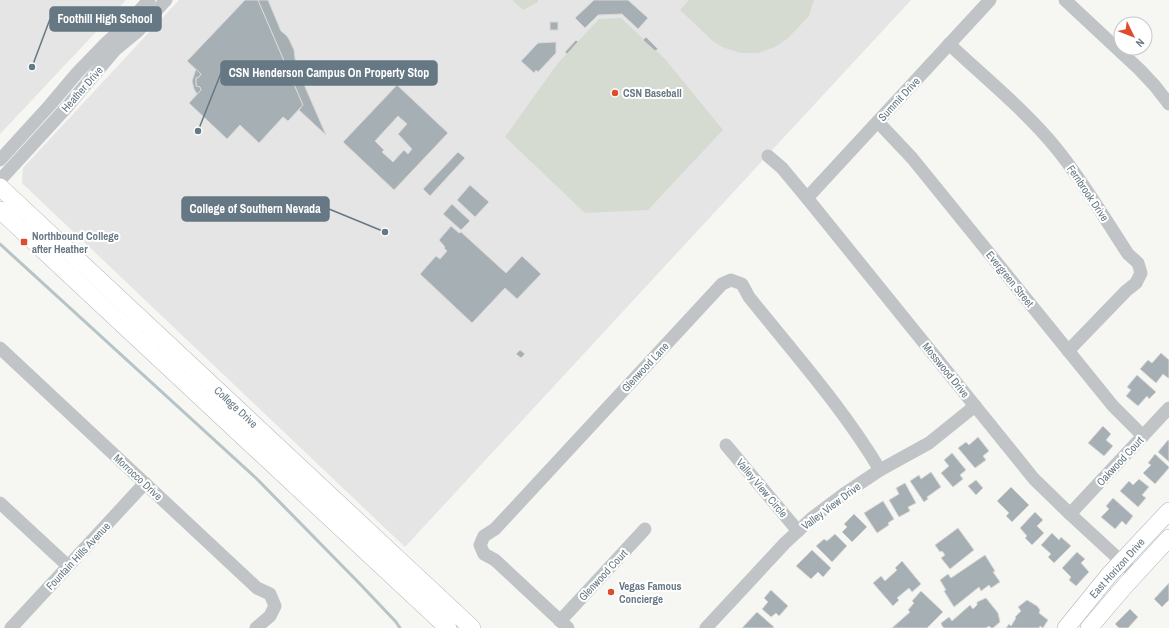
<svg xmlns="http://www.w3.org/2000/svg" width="1169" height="628" font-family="'Archivo Narrow',sans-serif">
<rect width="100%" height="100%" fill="#f6f6f3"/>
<g fill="#e4e5e4">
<polygon points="0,0 126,0 0,134"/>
<polygon points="179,0 911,0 405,547 22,183 23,168"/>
</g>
<g fill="#d6dbd2">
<polygon points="512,0 538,0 538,2 523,10"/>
<polygon points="689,0 814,0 809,16 787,39 775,47 758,53 740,53 722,47 714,42 680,10"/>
<polygon points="621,18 665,59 723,130 648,210 585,213 505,137 558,63 599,19"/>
</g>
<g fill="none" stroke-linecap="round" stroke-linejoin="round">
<polyline stroke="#b6c3c7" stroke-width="3" points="0,244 257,479 361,585 396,622 400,628"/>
</g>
<g fill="#a6afb4" stroke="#d8d8d6" fill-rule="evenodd">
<polygon points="245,0 258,0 303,105 288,121 283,117 259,143 240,125 227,139 189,103 201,90 200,87 196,86 196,78 199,77 201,74 187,61"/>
<polygon points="258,0 268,0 281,31 287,36 290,41 294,50 296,66 326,135 299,110 303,105"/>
<polygon points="594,0 628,0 648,18 638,29 622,14 598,15 585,28 575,18"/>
<rect x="550" y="22" width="8" height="8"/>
<polygon points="646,37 658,49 655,51 643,40"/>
<polygon points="576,40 578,42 567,54 565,52"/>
<polygon points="556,42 556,53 538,72 536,70 534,73 521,61 538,43"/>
<polygon points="196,69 201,74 199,77 196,78 196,86 200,87 201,90 197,94 194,89 192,81"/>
<path d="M397 85 448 133 394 190 343 142ZM398 116 407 124 398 134 412 149 408 154 404 150 393 162 382 152 384 150 375 141Z"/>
<polygon points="458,152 465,158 430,196 423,189"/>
<polygon points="470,185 489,202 475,217 457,200"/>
<polygon points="452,204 470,221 461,230 443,214"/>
<polygon points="451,226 459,233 461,232 506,273 522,256 541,274 517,299 505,288 472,323 420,274 436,256 440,259 447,251 444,248 445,247 439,240"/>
<polygon points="520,350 525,354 521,358 516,354"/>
<polygon points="1161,353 1169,360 1169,378 1168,378 1163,374 1156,383 1140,369 1148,360 1152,363"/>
<polygon points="1137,375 1156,392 1149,399 1147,396 1138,406 1126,396 1131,390 1127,387"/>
<polygon points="1103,426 1111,434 1106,440 1113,446 1104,456 1088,443"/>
<polygon points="978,437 989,451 983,456 986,460 975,468 958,448 966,442 969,445"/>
<polygon points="1168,440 1169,441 1169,462 1158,452"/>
<polygon points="952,453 966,470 960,475 963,479 953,487 941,473 949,466 944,460"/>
<polygon points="1155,454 1169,467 1169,468 1155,484 1143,473 1151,465 1148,463"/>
<polygon points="931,472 941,487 927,497 928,499 924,502 910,481 919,475 921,479"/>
<polygon points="1139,479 1149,487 1142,495 1146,498 1138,507 1120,491 1129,481 1133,485"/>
<polygon points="976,480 983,488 976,495 968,486"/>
<polygon points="905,483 916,503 908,507 910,511 899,517 889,500 899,494 896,488"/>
<polygon points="1011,487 1029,505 1012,522 1006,516 1009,513 997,501"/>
<polygon points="1113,498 1133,516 1126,525 1122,521 1115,529 1101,517 1109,509 1106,506"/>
<polygon points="883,501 894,519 888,523 889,525 877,533 864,513"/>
<polygon points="1035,512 1043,520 1037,526 1044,533 1032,545 1025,538 1027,536 1020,528"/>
<polygon points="854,514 867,527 852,542 842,532 847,527 844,524"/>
<polygon points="958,528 974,550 950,569 941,558 945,555 942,551 940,552 935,545"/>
<polygon points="1052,533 1059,540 1061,537 1071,546 1054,563 1048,557 1051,554 1041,545"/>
<polygon points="835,534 847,546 832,562 816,546 824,539 827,541"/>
<polygon points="812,550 831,568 823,577 818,572 811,579 796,566"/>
<polygon points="1077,552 1085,559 1081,563 1089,572 1076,586 1069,580 1071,577 1062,568"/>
<polygon points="985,555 995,571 993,572 1000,582 991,588 989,585 981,591 979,587 954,607 944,591 946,590 940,580 948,574 951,578"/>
<polygon points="902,561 921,584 912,592 909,588 897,598 899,600 893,606 873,583 881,576 885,581 897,570 895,568"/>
<polygon points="1169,583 1169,600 1162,607 1154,599"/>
<polygon points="771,590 788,606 779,616 776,613 771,617 762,609 768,602 764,598"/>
<polygon points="921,591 943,612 927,628 892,628 910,612 908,610 914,603 912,601"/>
<polygon points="986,598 998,613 1000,622 993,628 991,628 989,626 986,628 944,628 942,626 941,623 949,617 952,621 970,605 973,609 977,605 977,602"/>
<polygon points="1027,600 1037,606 1040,610 1039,613 1048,620 1043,628 1040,626 1039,628 1006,628 1009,624 1011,626 1016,618 1015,617 1021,611 1018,607"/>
<polygon points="1130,609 1138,617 1128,628 1119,628 1115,624"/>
<polygon points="757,612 774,627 772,628 742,628"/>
</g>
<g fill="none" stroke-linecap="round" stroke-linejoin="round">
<defs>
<g id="major">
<polyline points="0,187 472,628"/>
<polyline points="0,210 448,628"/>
<polyline points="1066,628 1109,575 1169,511"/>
<polyline points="1089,628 1124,587 1169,538"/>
</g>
</defs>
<use href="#major" stroke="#b1b6ba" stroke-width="18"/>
<g stroke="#c0c4c7" stroke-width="13">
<polyline points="1065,0 1139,69 1155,86 1169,104"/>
<path d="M949 44C985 78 1025 110 1056 148 1083 181 1105 219 1128 254L1138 263 1141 273 1136 283 1126 291 1068 351"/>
<polyline points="878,122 912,158 1113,406 1143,436"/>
<polyline points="768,156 782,168 807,198 1034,479 1070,514 1135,574"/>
<polyline points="0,160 50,105 77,73 106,43 128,23 149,0"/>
<polyline points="0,180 66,108 115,50 138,31 166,0"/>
<polyline points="807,198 990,0"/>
<polyline points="0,348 257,588 270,594 275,606 270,616 256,628"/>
<polyline points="726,445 798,531"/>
<polyline points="0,503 68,566"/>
<polyline points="1070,514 1169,408"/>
<polyline points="560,621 645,529"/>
<polyline points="11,628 145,483"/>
<path d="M568 628 495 560 484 554 480 545 484 536 495 529 722 284 731 280 742 284 749 297C794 353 843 408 880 470"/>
<polyline points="706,628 785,543 812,518 844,494 880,470 929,443 975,406"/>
</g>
<use href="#major" stroke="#fff" stroke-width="17"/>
</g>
<g fill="#dd4c2c" stroke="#fff" stroke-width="1.5">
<circle cx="615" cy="93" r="4"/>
<rect x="20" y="238" width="8" height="8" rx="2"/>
<circle cx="611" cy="592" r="4"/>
</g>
<g text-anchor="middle" stroke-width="4" stroke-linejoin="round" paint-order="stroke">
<g font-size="11" fill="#667883" stroke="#fff">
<text transform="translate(82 89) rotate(-49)" y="4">Heather Drive</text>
<text transform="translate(899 99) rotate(-47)" y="4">Summit Drive</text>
<text transform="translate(1088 193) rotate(56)" y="4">Fernbrook Drive</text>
<text transform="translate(1010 279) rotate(51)" y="4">Evergreen Street</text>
<text transform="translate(645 367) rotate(-47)" y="4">Glenwood Lane</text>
<text transform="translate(946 370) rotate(51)" y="4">Mosswood Drive</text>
<text transform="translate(236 407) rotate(43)" y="4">College Drive</text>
<text transform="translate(1120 461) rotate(-47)" y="4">Oakwood Court</text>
<text transform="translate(138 477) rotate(43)" y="4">Morrocco Drive</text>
<text transform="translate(762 488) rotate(50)" y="4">Valley View Circle</text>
<text transform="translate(831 506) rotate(-37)" y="4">Valley View Drive</text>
<text transform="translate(78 556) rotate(-47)" y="4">Fountain Hills Avenue</text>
<text transform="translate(1117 568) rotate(-48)" y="4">East Horizon Drive</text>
<text transform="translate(603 575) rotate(-47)" y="4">Glenwood Court</text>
</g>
<g font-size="11" font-weight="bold" fill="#667883" stroke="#fff" text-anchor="start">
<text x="623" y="97">CSN Baseball</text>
<text x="32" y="240">Northbound College<tspan x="32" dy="13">after Heather</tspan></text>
<text x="619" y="590">Vegas Famous<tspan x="619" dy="13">Concierge</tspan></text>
</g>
</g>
<path fill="none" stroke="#667883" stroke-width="1.5" d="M32 67L50 19M198 131L221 73M385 232L329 209"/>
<g fill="#667883" stroke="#fff" stroke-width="1.5">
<circle cx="32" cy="67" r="4"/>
<circle cx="198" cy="131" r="4"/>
<circle cx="385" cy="232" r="4"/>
</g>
<g fill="#667883" stroke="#667883" stroke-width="1.5">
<rect x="50" y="7" width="111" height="24" rx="4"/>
<rect x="221" y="61" width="216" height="24" rx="4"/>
<rect x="182" y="197" width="147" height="24" rx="4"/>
</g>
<g font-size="12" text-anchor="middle" font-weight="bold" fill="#fff">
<text x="105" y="23">Foothill High School</text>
<text x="329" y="77">CSN Henderson Campus On Property Stop</text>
<text x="255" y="213">College of Southern Nevada</text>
</g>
<g transform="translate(1133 36) rotate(133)"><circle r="19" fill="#ffffff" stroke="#c2c9cd"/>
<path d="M0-3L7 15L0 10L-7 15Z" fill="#dd4c2c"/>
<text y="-6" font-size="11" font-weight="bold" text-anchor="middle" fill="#667883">N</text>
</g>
</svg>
